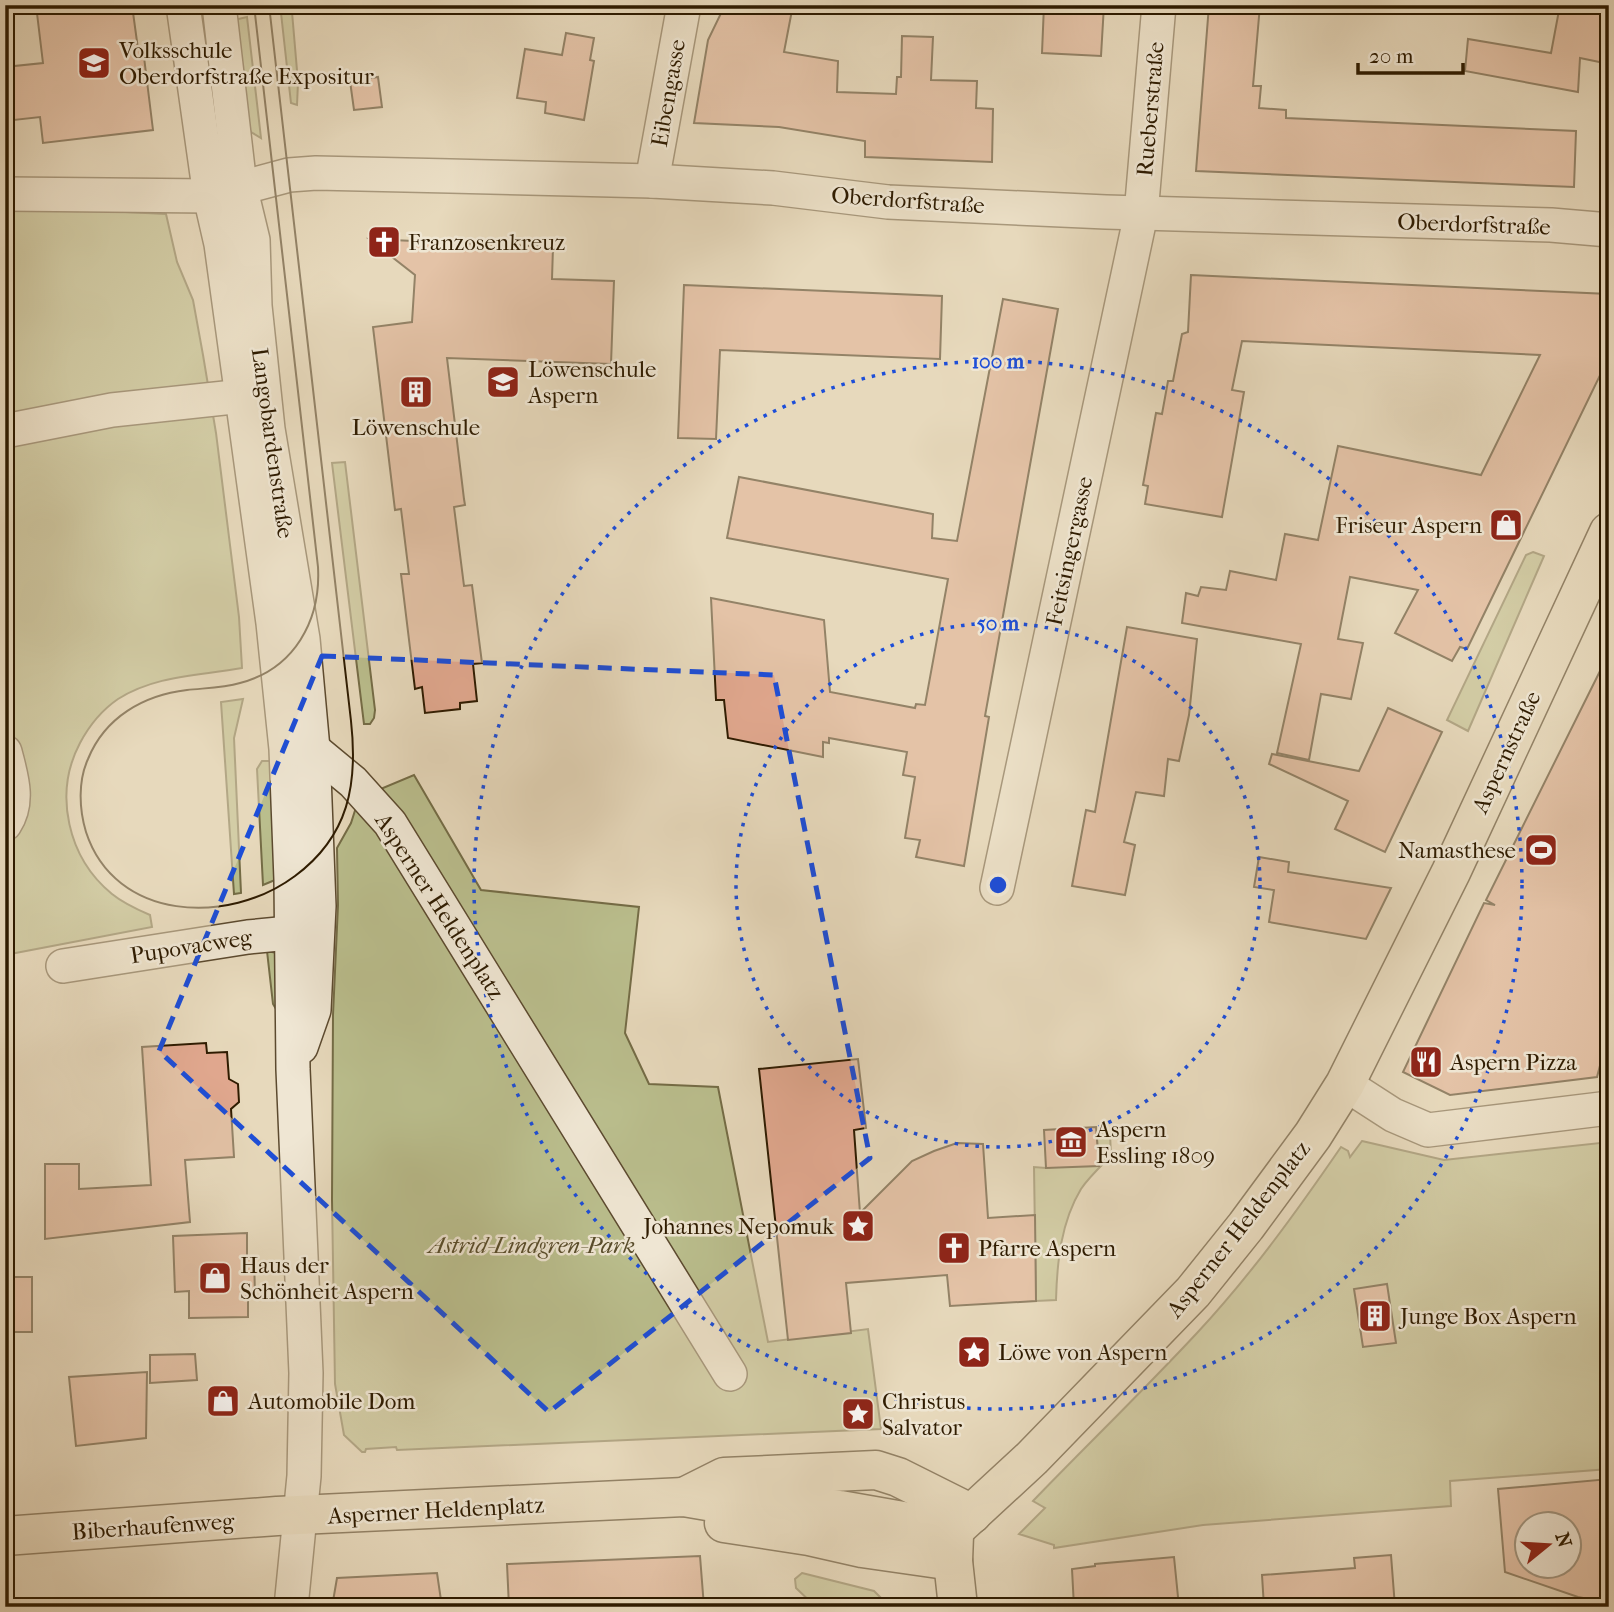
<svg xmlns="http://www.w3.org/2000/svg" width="1614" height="1612" font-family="'IM FELL French Canon',serif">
<rect width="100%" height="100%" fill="#e7d9bc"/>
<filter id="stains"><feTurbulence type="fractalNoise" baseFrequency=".00286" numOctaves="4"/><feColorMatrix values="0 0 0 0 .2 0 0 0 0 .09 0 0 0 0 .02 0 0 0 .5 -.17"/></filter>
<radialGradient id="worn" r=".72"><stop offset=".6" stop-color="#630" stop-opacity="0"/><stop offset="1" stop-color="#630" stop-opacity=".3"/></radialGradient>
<g fill="#babe8d" stroke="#746c46" stroke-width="2">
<polygon points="292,12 298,82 297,105 291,103 281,13"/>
<polygon points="247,17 261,138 251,132 246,123 234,20"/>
<path d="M24 207 166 214 177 262 193 300 203 355 216 433 239 617 242 668C199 676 156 675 118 699 102 710 89 726 80 743 53 794 68 858 112 894 123 903 136 909 150 915L152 927 5 955V209Z"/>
<polygon points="345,462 375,710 374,718 370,724 364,724 332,463"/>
<polygon points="1533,552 1544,556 1468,731 1447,720 1526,555"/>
<polygon points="243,699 234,738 241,893 234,894 221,702"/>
<polygon points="262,761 276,761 275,880 263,885 257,769"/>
<polygon points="414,775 481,890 639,907 625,1033 649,1084 718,1087 768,1342 868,1329 881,1429 397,1450 396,1447 366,1449 365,1452 362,1452 344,1435 335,1384 332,1200 333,1015 338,905 337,848 351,823 359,798"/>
<polygon points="267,951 277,953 276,1009 273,1004"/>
<path d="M1110 1133 1111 1156C1101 1166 1089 1177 1081 1189 1061 1222 1057 1262 1056 1300L1036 1301 1034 1167 1046 1168 1098 1160 1097 1135Z"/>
<path d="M1362 1141 1444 1160 1609 1142V1469L1450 1481 1451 1506 1203 1525 1054 1548V1545L1019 1534 1045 1508 1033 1501C1087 1445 1144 1390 1197 1333 1251 1275 1297 1211 1341 1147L1348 1151 1350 1157Z"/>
<polygon points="802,1573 874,1591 890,1607 816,1607 796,1588 795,1579"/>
</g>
<g fill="#e1a88f" stroke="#2e1b00" stroke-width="2" fill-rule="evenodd">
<polygon points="36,5 132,5 138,49 143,49 153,130 43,143 40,117 5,121 5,67 43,63"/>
<polygon points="725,5 793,5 784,52 838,61 837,92 896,94 897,77 901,77 902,36 933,37 931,80 977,81 976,108 993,109 992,162 865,157 865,141 779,127 694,123 708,40"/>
<polygon points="1044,5 1104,5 1101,56 1042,53"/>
<polygon points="1209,5 1260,5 1253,86 1261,86 1259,108 1286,110 1286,118 1576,131 1574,187 1196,171"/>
<polygon points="1560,5 1609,5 1609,64 1580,58 1578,92 1465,71 1468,39 1551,53"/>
<polygon points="566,33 594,38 590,60 594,61 584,120 545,113 546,102 517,98 525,49 562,55"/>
<polygon points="378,77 382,107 354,110 350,81"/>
<polygon points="369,239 553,247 552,279 614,281 611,364 447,358 464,499 465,505 454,507 464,586 472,585 482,663 473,664 477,701 460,703 460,709 425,713 422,687 415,689 401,574 409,574 401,509 395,510 373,327 412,322 415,275"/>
<polygon points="1191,275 1609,294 1606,363 1467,649 1460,647 1452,661 1395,633 1418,590 1350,577 1338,639 1363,643 1351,699 1321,694 1309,760 1277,753 1301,644 1182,623 1186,593 1198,596 1201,587 1226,590 1230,571 1276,580 1285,534 1318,540 1338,446 1481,475 1540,355 1242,341 1232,390 1244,392 1222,517 1145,504 1148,486 1143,485 1156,413 1162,414 1168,381 1173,381 1182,334 1188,332"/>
<polygon points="684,285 942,296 940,359 720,350 716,439 678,438"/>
<polygon points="1003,299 1058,309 985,716 989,717 964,866 916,857 920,840 905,838 915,777 903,775 907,752 829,738 829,743 823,742 823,757 728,738 724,700 716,700 711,598 824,620 830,692 915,708 916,704 925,705 948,579 727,538 739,477 933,514 932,538 957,541"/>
<polygon points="1127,627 1197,639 1189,715 1179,761 1168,759 1164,796 1136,792 1124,842 1135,845 1125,895 1072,886 1086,810 1095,812"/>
<polygon points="1609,653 1609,1031 1597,1077 1450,1095 1403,1072 1484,903 1495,905 1486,900"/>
<polygon points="1388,708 1442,732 1385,852 1335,829 1348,801 1269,764 1272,754 1359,771"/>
<polygon points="1259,857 1289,862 1288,872 1391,888 1366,939 1269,922 1274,890 1254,887"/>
<polygon points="206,1043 207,1053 227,1052 229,1079 238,1084 239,1102 231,1109 234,1157 185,1160 190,1222 45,1239 45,1164 79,1164 79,1189 151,1185 142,1047"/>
<polygon points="858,1059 866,1128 854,1130 860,1213 912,1161 934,1151 957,1143 983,1144 988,1218 1035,1215 1036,1301 950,1306 947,1275 846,1283 851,1333 788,1340 759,1069"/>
<polygon points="1096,1127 1099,1166 1046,1168 1044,1130"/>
<polygon points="247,1233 247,1256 254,1256 255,1296 248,1296 248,1317 189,1318 189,1291 175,1292 173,1236"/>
<rect x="5" y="1277" width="27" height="55"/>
<polygon points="1387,1284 1396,1343 1363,1347 1354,1289"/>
<polygon points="195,1354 197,1380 150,1383 150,1355"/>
<polygon points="147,1372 146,1438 76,1446 69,1377"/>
<path d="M1609 1479V1603L1578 1597 1505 1572 1498 1489ZM1527 1524H1569V1566H1527Z"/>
<polygon points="1391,1555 1395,1607 1264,1607 1262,1575 1355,1568 1354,1558"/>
<polygon points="700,1556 704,1607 509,1607 507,1564"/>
<polygon points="1174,1557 1179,1607 1074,1607 1072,1569 1095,1566 1095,1564"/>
<polygon points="437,1573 442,1607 332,1607 337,1578"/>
</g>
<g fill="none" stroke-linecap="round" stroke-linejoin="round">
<defs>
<g id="minor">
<polyline points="183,5 210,196 221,244 273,623 286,749 291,880 293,1069 306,1373 304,1476 291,1607"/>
<polyline points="219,5 240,186 253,240 255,306 268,429 303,639 313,749 319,906 314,1010 301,1047"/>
<polyline points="652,181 684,5"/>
<polyline points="5,194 210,196 289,175 316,173 450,176 652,181 773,188 888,202 1106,212 1551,225 1609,230"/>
<polyline points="5,431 112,410 262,394"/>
<polyline points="299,749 313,749 353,782 390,823 730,1374"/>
<path d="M5 752C11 776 20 801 5 824"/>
<polyline points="997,888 1141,214 1159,5"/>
<polyline points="63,966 248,937 310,931"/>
<polyline points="1345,1084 1393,1115 1428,1130 1609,1108"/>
</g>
<g id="major">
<polyline points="684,1497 724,1477 876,1470 898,1477 972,1514"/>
<polyline points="724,1523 809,1536 862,1548 953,1561"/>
<polyline points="954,1530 1032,1458 1193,1292 1246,1226 1313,1135 1345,1084 1451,872 1609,532"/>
<polyline points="954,1535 953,1561 958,1607"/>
<polyline points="5,1536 277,1516 684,1497 725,1504 798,1505 840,1510 954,1530"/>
</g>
</defs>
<use href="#minor" stroke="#5c4a2f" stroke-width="36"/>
<use href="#major" stroke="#2e1b00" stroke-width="41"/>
<use href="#minor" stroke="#efe6d3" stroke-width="33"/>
<use href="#major" stroke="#e7d9bc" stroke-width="38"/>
<path stroke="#2e1b00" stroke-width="2" d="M254 5 318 567C321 621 294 669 240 683 223 688 205 688 187 690 144 695 105 717 88 759 78 781 79 809 86 832 115 921 228 926 295 876 349 836 358 784 351 721L269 5"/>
</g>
<path d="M0 0H1614V1612H0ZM322 656 774 675 870 1158 549 1412 159 1051Z" fill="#e7d9bc" fill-opacity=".55" fill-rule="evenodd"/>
<path fill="none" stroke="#1d4ed8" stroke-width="5" stroke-dasharray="14 9" stroke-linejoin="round" d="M322 656 774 675 870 1158 549 1412 159 1051Z"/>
<g fill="none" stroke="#1d4ed8" stroke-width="3.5" stroke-dasharray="3.5 7">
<circle cx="998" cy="885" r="262"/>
<circle cx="998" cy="885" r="524"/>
</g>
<defs>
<symbol id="school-square" viewBox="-11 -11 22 22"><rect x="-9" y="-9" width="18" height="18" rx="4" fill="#8f2418" stroke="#efe6d3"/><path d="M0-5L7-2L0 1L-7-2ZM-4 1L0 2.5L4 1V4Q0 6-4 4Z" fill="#fff"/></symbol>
<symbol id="church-square" viewBox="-11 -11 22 22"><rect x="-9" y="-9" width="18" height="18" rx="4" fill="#8f2418" stroke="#efe6d3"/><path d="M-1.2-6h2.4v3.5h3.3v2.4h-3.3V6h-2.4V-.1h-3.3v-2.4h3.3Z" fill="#fff"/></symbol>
<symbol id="building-square" viewBox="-11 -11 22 22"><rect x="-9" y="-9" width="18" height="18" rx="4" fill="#8f2418" stroke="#efe6d3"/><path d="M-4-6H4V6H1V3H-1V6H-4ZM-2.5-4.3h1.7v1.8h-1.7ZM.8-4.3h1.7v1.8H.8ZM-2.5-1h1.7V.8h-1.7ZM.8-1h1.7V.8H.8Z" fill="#fff"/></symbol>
<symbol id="shop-square" viewBox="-11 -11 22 22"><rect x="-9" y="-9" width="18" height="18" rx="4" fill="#8f2418" stroke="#efe6d3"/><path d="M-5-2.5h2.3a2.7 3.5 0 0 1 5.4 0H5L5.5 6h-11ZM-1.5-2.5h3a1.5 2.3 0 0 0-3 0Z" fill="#fff"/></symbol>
<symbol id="stadium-square" viewBox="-11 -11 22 22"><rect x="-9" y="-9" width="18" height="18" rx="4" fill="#8f2418" stroke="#efe6d3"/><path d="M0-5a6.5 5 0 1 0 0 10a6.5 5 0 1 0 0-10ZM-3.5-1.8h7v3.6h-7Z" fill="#fff"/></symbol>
<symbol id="restaurant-square" viewBox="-11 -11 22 22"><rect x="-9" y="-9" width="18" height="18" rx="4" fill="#8f2418" stroke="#efe6d3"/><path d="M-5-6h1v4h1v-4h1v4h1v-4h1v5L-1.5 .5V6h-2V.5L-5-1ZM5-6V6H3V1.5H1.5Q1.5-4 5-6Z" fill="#fff"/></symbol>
<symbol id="museum-square" viewBox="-11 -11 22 22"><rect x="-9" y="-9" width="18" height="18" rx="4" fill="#8f2418" stroke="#efe6d3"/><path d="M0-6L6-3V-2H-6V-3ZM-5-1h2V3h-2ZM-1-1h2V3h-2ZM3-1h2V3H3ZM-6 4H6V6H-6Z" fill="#fff"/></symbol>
<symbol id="sight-square" viewBox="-11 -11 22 22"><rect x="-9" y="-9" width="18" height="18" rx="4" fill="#8f2418" stroke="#efe6d3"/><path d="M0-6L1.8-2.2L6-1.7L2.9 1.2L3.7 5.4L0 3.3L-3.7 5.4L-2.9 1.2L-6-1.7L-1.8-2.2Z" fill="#fff"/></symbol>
</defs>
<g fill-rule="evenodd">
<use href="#school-square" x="75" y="44" width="38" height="38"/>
<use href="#church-square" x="365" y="223" width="38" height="38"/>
<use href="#school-square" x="484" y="363" width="38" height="38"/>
<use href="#building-square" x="397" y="373" width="38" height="38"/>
<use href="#shop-square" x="1487" y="506" width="38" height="38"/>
<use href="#stadium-square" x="1522" y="831" width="38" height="38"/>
<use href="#restaurant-square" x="1407" y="1043" width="38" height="38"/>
<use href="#museum-square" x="1052" y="1123" width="38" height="38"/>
<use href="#sight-square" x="839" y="1207" width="38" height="38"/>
<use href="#church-square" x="935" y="1229" width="38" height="38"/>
<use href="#shop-square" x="196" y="1259" width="38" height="38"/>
<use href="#building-square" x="1356" y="1297" width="38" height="38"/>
<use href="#sight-square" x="955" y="1333" width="38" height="38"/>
<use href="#shop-square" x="204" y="1382" width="38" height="38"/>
<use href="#sight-square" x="839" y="1395" width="38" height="38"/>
</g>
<g text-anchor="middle" stroke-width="5" stroke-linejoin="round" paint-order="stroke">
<g font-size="23" fill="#2e1b00" stroke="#efe6d3" text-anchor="start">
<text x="119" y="58">Volksschule<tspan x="119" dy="26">Oberdorfstraße Expositur</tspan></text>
<text x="408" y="250">Franzosenkreuz</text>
<text x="528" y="377">Löwenschule<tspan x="528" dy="26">Aspern</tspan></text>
<text x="416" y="435" text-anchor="middle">Löwenschule</text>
<text x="1482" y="533" text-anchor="end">Friseur Aspern</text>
<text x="1516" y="858" text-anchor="end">Namasthese</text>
<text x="1450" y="1070">Aspern Pizza</text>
<text x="1096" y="1137">Aspern<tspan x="1096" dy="26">Essling 1809</tspan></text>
<text x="834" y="1234" text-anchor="end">Johannes Nepomuk</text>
<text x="978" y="1256">Pfarre Aspern</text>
<text x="240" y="1273">Haus der<tspan x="240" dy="26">Schönheit Aspern</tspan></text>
<text x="1400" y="1324">Junge Box Aspern</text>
<text x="998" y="1360">Löwe von Aspern</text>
<text x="248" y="1409">Automobile Dom</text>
<text x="882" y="1409">Christus<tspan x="882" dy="26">Salvator</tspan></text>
</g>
<g font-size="23" fill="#2e1b00" stroke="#efe6d3">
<text transform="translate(668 93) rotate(-80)" y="8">Eibengasse</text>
<text transform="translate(1150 109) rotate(-85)" y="8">Rueberstraße</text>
<text transform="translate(908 200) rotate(4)" y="8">Oberdorfstraße</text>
<text transform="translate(1474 224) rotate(2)" y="8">Oberdorfstraße</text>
<text transform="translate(273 443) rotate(82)" y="8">Langobardenstraße</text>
<text transform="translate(1069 551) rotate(-78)" y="8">Feitsingergasse</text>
<text transform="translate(1506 752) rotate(-65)" y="8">Aspernstraße</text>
<text transform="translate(440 906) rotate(57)" y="8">Asperner Heldenplatz</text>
<text transform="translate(191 946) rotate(-9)" y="8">Pupovacweg</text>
<text transform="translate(1238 1229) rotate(-52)" y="8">Asperner Heldenplatz</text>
<text transform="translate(436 1510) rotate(-3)" y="8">Asperner Heldenplatz</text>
<text transform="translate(153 1526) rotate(-4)" y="8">Biberhaufenweg</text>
</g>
<g font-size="23" font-style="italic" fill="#584c2a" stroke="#efe6d3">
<text x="532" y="1253">Astrid-Lindgren-Park</text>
</g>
</g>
<circle cx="998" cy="885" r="10" fill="#1d4ed8" stroke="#efe6d3" stroke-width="3.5"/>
<g font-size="21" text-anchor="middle" font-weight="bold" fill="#1d4ed8" stroke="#efe6d3" stroke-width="5" stroke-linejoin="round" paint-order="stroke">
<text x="998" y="368">100 m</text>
<text x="998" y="630">50 m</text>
</g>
<rect width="1614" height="1612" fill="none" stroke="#e7d9bc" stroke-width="28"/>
<rect x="7" y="7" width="1600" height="1598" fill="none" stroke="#2e1b00" stroke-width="3.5"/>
<rect x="14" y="14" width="1586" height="1584" fill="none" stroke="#2e1b00" stroke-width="2"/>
<g transform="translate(1548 1545) rotate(72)"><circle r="33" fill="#efe6d3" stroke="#a2957f" stroke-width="2"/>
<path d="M0-5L12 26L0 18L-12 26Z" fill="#8f2418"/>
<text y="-10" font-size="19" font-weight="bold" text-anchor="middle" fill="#2e1b00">N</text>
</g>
<path d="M1358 63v10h105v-10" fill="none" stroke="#2e1b00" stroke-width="3.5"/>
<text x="1369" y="63" font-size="21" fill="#2e1b00" stroke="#efe6d3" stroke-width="5" paint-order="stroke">20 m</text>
<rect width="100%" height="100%" filter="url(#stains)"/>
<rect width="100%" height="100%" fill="url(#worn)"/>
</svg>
